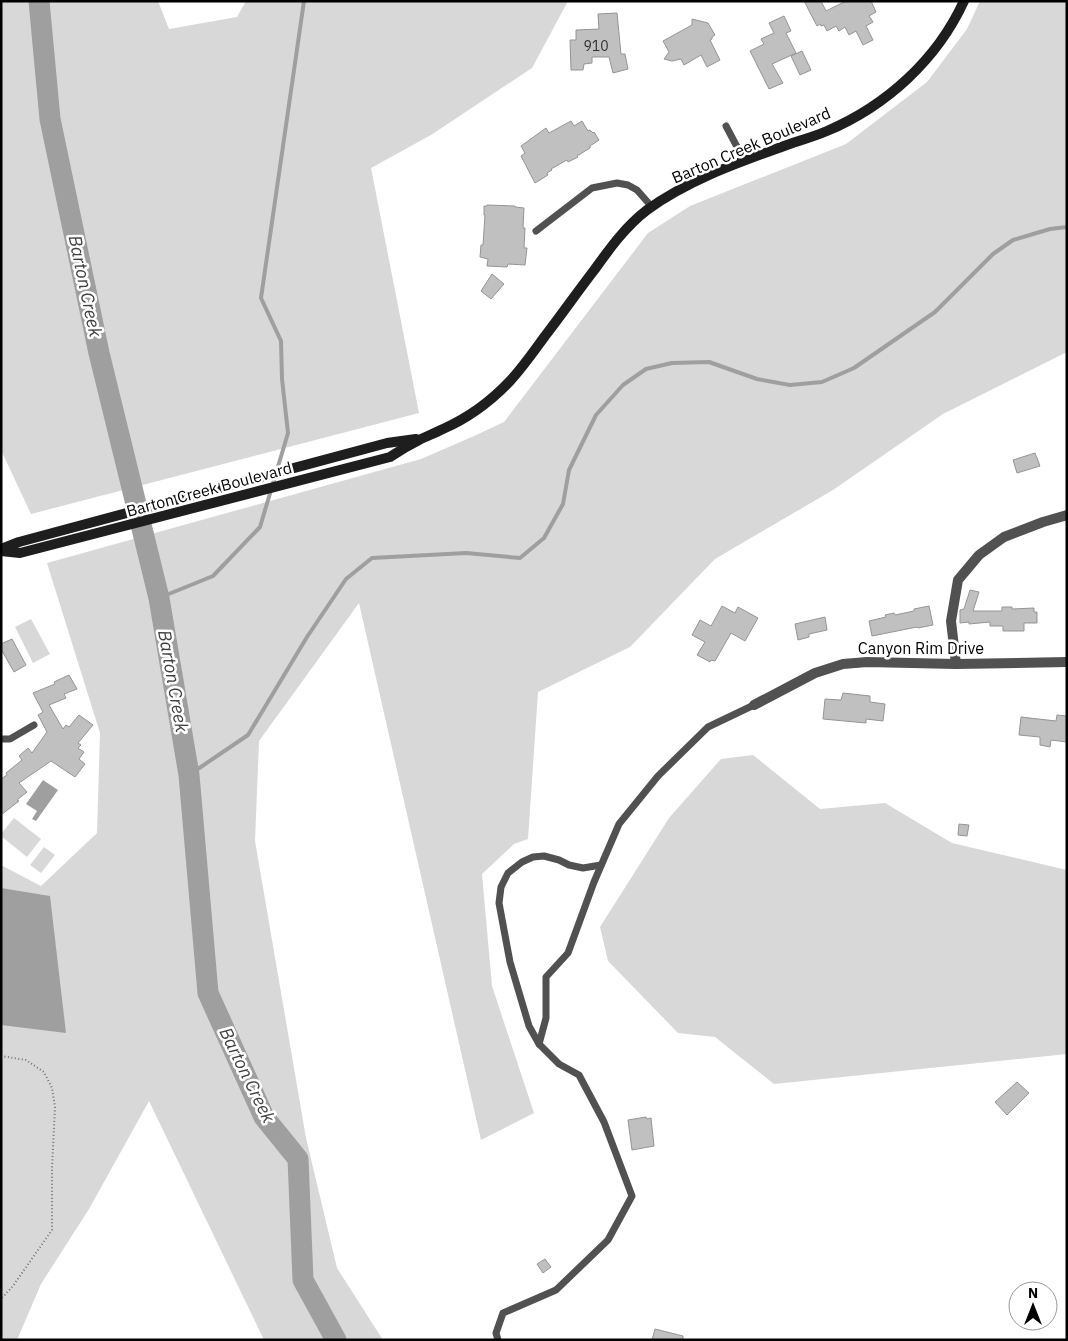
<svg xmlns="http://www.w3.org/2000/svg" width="1068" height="1341" font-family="'IBM Plex Sans',sans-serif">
<rect width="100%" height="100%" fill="#fff"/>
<g fill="#d8d8d8">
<polygon points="1,1 158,1 169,29 237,17 246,1 568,1 532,68 431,135 371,168 419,413 31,514 1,450"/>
<polygon points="980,1 1067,1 1067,352 943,414 833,490 715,559 630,647 538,692 528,839 514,844 482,874 492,986 534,1113 481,1140 359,603 259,741 255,841 306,1138 337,1268 383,1340 264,1340 149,1101 89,1209 41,1284 17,1340 1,1340 1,865 41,886 97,833 100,733 47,563 421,459 474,436 504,422 648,233 690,206 846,144 927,82 967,29"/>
<polygon points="31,619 50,654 33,663 15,627"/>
<polygon points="753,755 820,809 885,803 952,843 1067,870 1067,1054 774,1084 715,1037 678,1033 608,961 600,927 669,818 721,759"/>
<polygon points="14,818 41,839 27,857 1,836 1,834"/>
<polygon points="44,847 55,855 41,873 30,865"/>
</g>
<g fill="#9f9f9f">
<polygon points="43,780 58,790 36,821 32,819 37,811 26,804"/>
<polygon points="1,888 50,896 66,1033 1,1025"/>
</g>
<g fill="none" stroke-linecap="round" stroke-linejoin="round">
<g stroke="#9f9f9f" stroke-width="4">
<polyline points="159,598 213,576 260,527 288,433 282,379 281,341 261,298 304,1"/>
<polyline points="189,775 248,735 307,637 346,579 372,558 466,553 520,558 544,538 563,504 569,470 596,415 623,385 646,369 672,363 709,362 757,379 790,385 822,382 854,368 935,312 993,254 1013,240 1050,229 1067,227"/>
</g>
<polyline stroke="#9f9f9f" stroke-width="21" points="39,1 50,119 99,353 159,598 189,775 208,993 264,1117 298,1159 303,1280 336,1340"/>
</g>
<g fill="#c0c0c0" stroke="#959595">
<polygon points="804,1 821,1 826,11 846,1 871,1 876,12 869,16 873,22 866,26 873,40 863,45 856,31 849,35 845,27 839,31 836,26 827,31 824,25 821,26 820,24 817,26"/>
<polygon points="617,13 621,54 625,54 628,69 613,73 609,57 592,57 592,63 584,64 583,70 571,70 570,40 576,40 576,30 599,29 598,14"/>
<polygon points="784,16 791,31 786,33 796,53 772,64 783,83 769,89 750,51 764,44 761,39 774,33 769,23"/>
<polygon points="692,19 708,23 715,35 712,37 712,39 710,40 720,60 707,67 701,55 684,65 681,59 672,61 664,59 669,52 663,41 692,25"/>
<polygon points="802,51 811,70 800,75 791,56"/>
<polygon points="571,121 574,126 582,121 588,131 590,130 593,133 594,132 599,140 590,146 590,148 577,156 578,157 568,162 567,160 551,169 552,170 547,173 548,175 535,183 521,156 525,153 521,146 546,128 549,133"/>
<polygon points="487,205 515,206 515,207 524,208 523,228 525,228 524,248 527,248 525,265 508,264 507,267 487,266 488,259 480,257 481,245 483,245 485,215 484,215 484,206 487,206"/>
<polygon points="492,274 504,284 491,299 481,291"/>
<polygon points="1035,453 1040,466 1017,473 1013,460"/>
<polygon points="970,590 979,592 973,611 1002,611 1002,607 1012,607 1012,609 1034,608 1034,612 1037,612 1037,623 1024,623 1024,631 1003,631 1003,626 990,626 990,622 969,624 969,622 960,623 960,610 964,609"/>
<polygon points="722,606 735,613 738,607 758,618 745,641 731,633 715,661 711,660 710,662 697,655 705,642 692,635 700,620 711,626"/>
<polygon points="929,606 933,625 918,628 917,627 872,636 869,621 886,617 885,615 894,613 895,615 914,611 914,609"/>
<polygon points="825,617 827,630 809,634 809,637 798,640 795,624"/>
<polygon points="12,639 26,665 14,672 1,649 1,644"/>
<polygon points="69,675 77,689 64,694 66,698 49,705 63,729 66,725 69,727 79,715 93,725 78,743 81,745 78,748 84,752 79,759 85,764 75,777 51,761 19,783 27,792 17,800 19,801 1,815 1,779 7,775 6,773 22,760 19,756 28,748 32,753 47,732 38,715 43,712 33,693 55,684 54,682"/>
<polygon points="843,693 870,696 870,702 885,704 883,721 866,719 866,723 823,719 825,699 841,700"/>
<polygon points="1057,715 1067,716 1067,742 1051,740 1050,747 1040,745 1040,737 1019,735 1021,717 1056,721"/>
<polygon points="959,824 969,825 967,836 958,835"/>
<polygon points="1017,1082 1029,1093 1007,1115 995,1102"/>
<polygon points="646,1117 647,1119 651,1118 654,1146 632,1150 628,1120"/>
<polygon points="545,1259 551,1267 543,1273 537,1264"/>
<polygon points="655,1329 683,1336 683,1340 652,1340"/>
</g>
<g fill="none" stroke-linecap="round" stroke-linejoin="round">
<polyline stroke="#737373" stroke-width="2" stroke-dasharray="1 2.5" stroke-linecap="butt" points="1,1056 26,1060 44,1072 52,1088 55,1107 52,1168 52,1230 13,1286 1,1299"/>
<g stroke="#515151" stroke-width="7">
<polyline points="726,126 744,160"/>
<polyline points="536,231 592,188 617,183 628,185 637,190 652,207"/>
<polyline points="1,739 10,739 34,725"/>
<polyline points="539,1044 529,1026 510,962 499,903 501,887 508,873 522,862 533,857 544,856 559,860 569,865 583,868 601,865"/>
<polyline points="498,1340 496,1333 503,1313 556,1290 608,1240 632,1196 604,1122 579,1075 559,1064 539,1044 546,1018 546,977 568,953 594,882 619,824 658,776 708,727 754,705"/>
</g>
<g stroke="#515151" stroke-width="10">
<polyline points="956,664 951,621 958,580 979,555 1004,537 1043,522 1067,515"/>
<polyline points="754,705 815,673 843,664 867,662 956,664 1067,662"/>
</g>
<g stroke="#1e1e1e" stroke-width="10">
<polyline points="1,549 19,542 387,443 416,439"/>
<path d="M1 551 20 553 390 457C399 451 409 445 419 440 427 436 435 433 443 429 468 418 492 400 510 381 523 367 534 351 545 336 562 314 578 291 595 269 610 248 626 226 647 210 688 180 737 163 784 146 798 141 813 137 827 131 886 106 937 60 964 1"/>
</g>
</g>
<g text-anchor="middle" stroke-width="5" stroke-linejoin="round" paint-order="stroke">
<g font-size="14" fill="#303030">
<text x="596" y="51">910</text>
</g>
<g font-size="16" fill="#000" stroke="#fff">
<text transform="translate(751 145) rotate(-23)" y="6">Barton Creek Boulevard</text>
<text transform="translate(209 489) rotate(-15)" y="6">Barton Creek Boulevard</text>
<text x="921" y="654">Canyon Rim Drive</text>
</g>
<g font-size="18" font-style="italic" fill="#404040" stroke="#fff">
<text transform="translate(85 286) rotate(78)" y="6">Barton Creek</text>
<text transform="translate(173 681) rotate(80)" y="6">Barton Creek</text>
<text transform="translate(247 1075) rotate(64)" y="6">Barton Creek</text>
</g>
</g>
<rect width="1068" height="1341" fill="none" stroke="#000000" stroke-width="5"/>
<g transform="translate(1033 1306)"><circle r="24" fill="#ffffff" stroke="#999999"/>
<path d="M0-4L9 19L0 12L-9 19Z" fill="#000000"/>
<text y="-8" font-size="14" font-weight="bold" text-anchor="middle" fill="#000000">N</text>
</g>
</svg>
